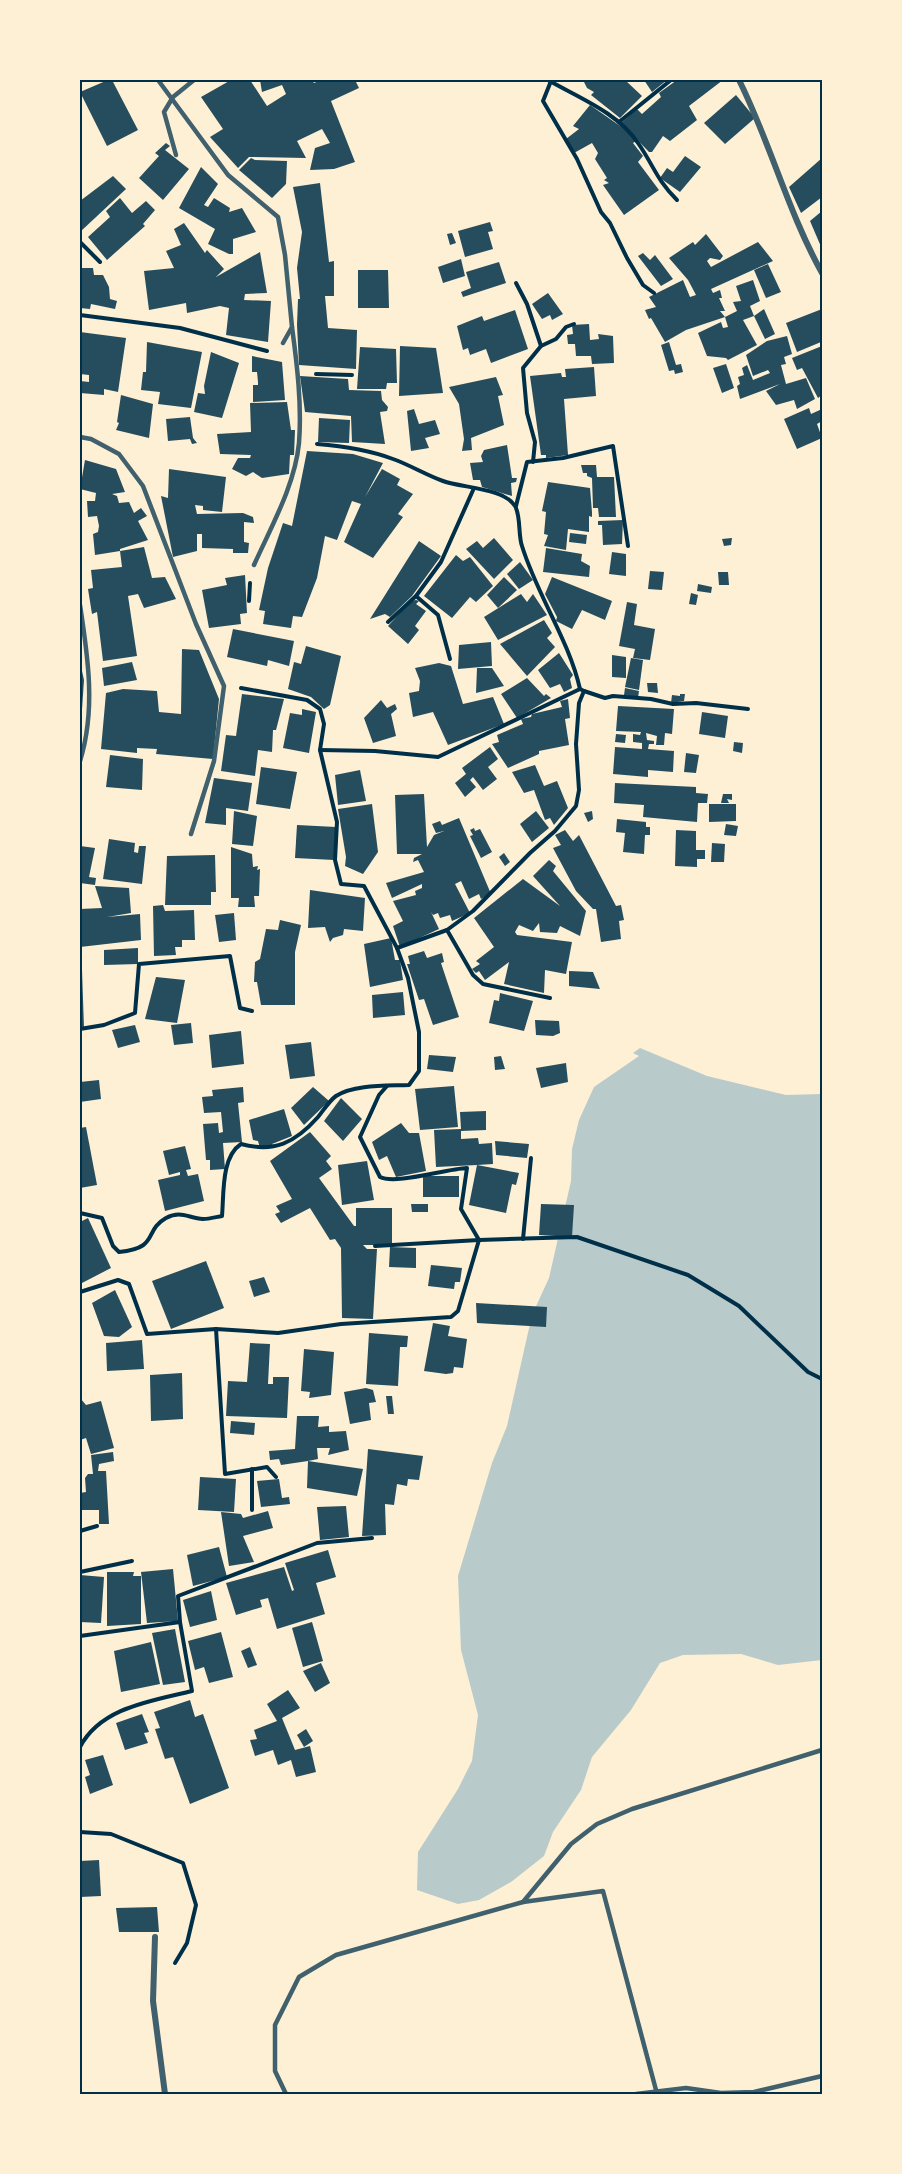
<svg xmlns="http://www.w3.org/2000/svg" width="902" height="2174" font-family="'Noto Serif',serif">
<rect width="100%" height="100%" fill="#fdf0d5"/>
<polygon fill="#b9caca" points="640,1048 707,1076 786,1095 822,1094 822,1660 778,1665 741,1654 683,1655 660,1663 631,1710 592,1757 581,1790 553,1832 544,1856 511,1882 479,1900 458,1904 417,1890 418,1852 458,1789 472,1761 478,1715 461,1650 458,1576 492,1463 507,1426 532,1315 549,1278 571,1181 572,1149 579,1120 594,1087 639,1056 633,1053"/>
<g fill="#264d5e">
<polygon points="108,80 112,80 138,130 107,146 80,92"/>
<polygon points="231,80 250,80 267,106 286,94 282,85 262,92 260,80 312,80 314,83 321,80 355,80 359,88 331,101 355,162 334,169 310,170 315,148 330,143 322,129 297,141 306,158 249,157 238,168 210,137 223,129 201,97"/>
<polygon points="583,80 625,80 642,96 620,118 591,95 594,92 587,88"/>
<polygon points="644,80 667,80 652,92"/>
<polygon points="677,80 723,80 689,106 697,120 670,141 663,136 652,152 649,152 621,123 637,109 642,114 661,97 659,93"/>
<polygon points="736,95 755,118 725,144 704,123"/>
<polygon points="590,105 623,128 636,141 633,143 643,156 638,162 659,190 624,215 603,185 609,183 604,180 607,178 595,159 598,153 592,143 574,153 566,139 579,129 573,126"/>
<polygon points="166,143 170,146 165,150 189,169 163,200 139,178 159,156 155,153"/>
<polygon points="685,156 701,167 680,192 660,178 667,168 673,172"/>
<polygon points="251,158 255,160 287,161 286,184 272,198 239,170"/>
<polygon points="822,158 822,197 801,213 789,187"/>
<polygon points="201,167 218,184 204,205 208,207 214,198 230,208 229,212 242,208 256,232 233,239 233,254 229,254 208,244 215,229 179,208"/>
<polygon points="113,176 126,189 80,232 80,201"/>
<polygon points="320,183 329,262 334,261 334,296 325,296 328,328 357,330 356,369 299,365 297,325 298,299 300,299 297,268 302,232 293,187"/>
<polygon points="120,198 132,213 146,201 155,210 143,224 145,226 107,260 88,237 110,217 106,211"/>
<polygon points="822,211 822,249 810,221"/>
<polygon points="490,222 493,231 488,232 493,249 465,257 458,231"/>
<polygon points="184,223 205,253 207,250 224,269 216,277 260,252 267,293 245,294 244,300 271,301 268,342 226,335 229,308 220,306 187,313 186,303 149,310 144,271 174,268 166,251 181,245 174,229"/>
<polygon points="452,233 456,243 450,245 447,234"/>
<polygon points="706,234 723,256 720,260 710,258 707,261 711,267 758,242 773,261 711,289 713,293 720,290 722,298 719,298 725,311 720,311 725,317 737,311 733,302 741,301 736,286 753,280 760,301 750,306 754,316 743,320 757,345 728,360 726,358 707,356 698,333 721,322 723,328 728,327 725,317 686,330 665,342 651,318 649,319 645,310 656,307 649,297 683,280 690,297 696,295 688,280 669,258 693,242 695,245"/>
<polygon points="643,253 650,260 655,255 673,279 661,286 638,256"/>
<polygon points="461,259 465,276 443,283 438,267"/>
<polygon points="499,262 506,283 463,297 461,292 471,288 466,272"/>
<polygon points="768,264 781,292 766,298 754,270"/>
<polygon points="80,268 93,268 94,275 103,275 109,287 110,299 117,301 115,309 91,304 90,309 80,308"/>
<polygon points="358,270 388,270 389,308 358,308"/>
<polygon points="548,293 563,314 552,320 550,315 542,319 532,304"/>
<polygon points="764,309 775,334 765,339 754,316"/>
<polygon points="822,309 822,395 818,398 802,368 797,370 792,358 822,346 821,342 797,352 786,323"/>
<polygon points="515,310 528,349 491,363 486,349 470,355 468,348 463,350 457,326 482,316 484,321"/>
<polygon points="589,324 590,340 599,339 598,334 613,336 614,363 592,364 591,356 576,356 575,344 568,344 567,335 573,334 572,325"/>
<polygon points="80,332 126,338 118,392 104,389 104,395 80,393 80,381 89,382 89,375 80,374"/>
<polygon points="787,336 792,354 784,357 786,364 781,365 786,384 806,378 815,399 797,409 794,400 776,405 766,391 780,384 740,399 737,386 740,384 738,377 744,375 742,368 747,365 753,380 770,373 768,370 753,376 746,355 767,341"/>
<polygon points="147,342 202,352 191,408 158,404 160,392 141,390 143,372 146,372"/>
<polygon points="669,342 676,365 681,364 683,372 675,374 674,370 669,371 661,345"/>
<polygon points="400,346 436,348 443,393 399,396"/>
<polygon points="360,347 396,349 397,383 387,383 386,389 357,389"/>
<polygon points="211,352 239,363 222,418 194,412 198,393 205,394 204,386"/>
<polygon points="252,356 282,362 285,400 253,402 253,385 258,385 258,382 257,372 252,372"/>
<polygon points="726,364 734,388 722,393 713,368"/>
<polygon points="594,367 596,396 564,399 568,455 546,458 546,455 541,455 530,376 561,373 562,377 566,377 565,369"/>
<polygon points="300,376 348,379 349,390 381,391 382,400 388,407 387,411 380,412 385,444 352,442 351,416 305,412"/>
<polygon points="496,377 503,395 498,396 504,425 471,438 472,450 462,451 464,439 459,404 449,387"/>
<polygon points="121,395 153,404 149,438 116,430 119,423 117,422"/>
<polygon points="287,402 291,430 295,430 294,455 290,455 289,474 262,478 253,472 246,476 232,469 238,458 250,458 251,455 220,454 217,434 251,432 250,403"/>
<polygon points="809,408 811,414 822,409 822,421 817,424 822,438 797,449 784,419"/>
<polygon points="414,409 419,424 435,420 440,434 425,438 429,448 411,451 407,411"/>
<polygon points="190,417 193,438 197,443 192,444 190,439 168,441 166,419"/>
<polygon points="319,418 350,420 349,443 318,442"/>
<polygon points="507,445 512,478 517,478 516,482 511,483 512,496 482,487 480,480 473,480 470,463 483,462 481,456 484,450"/>
<polygon points="307,451 353,454 383,463 365,497 382,469 400,479 397,485 413,494 398,514 403,517 373,558 344,542 361,504 352,501 337,540 325,536 317,578 302,617 293,616 291,628 263,624 265,611 259,610 268,568 283,523 292,526"/>
<polygon points="85,460 116,469 125,492 112,494 117,496 119,503 129,502 134,513 141,508 147,516 138,521 148,540 120,549 120,551 95,555 93,534 98,532 99,526 97,516 88,517 87,501 95,501 96,493 80,489"/>
<polygon points="581,465 596,465 597,477 614,477 616,517 599,517 598,508 593,508 592,478 587,476 587,473 583,473"/>
<polygon points="169,469 226,477 222,512 203,510 203,506 195,505 197,514 243,513 253,517 254,523 244,522 244,542 249,543 248,553 233,553 233,549 202,548 202,534 197,534 197,551 173,557 161,496 168,498"/>
<polygon points="548,482 590,488 592,512 592,517 589,516 589,532 568,529 566,550 544,546 548,535 544,534 546,512 542,511"/>
<polygon points="623,520 622,544 603,545 602,525 598,525 598,521"/>
<polygon points="570,533 587,535 586,544 569,542"/>
<polygon points="494,538 513,560 494,579 466,549 477,541 483,548"/>
<polygon points="732,538 731,545 724,546 722,539"/>
<polygon points="419,541 441,556 412,596 390,617 385,614 370,619"/>
<polygon points="144,547 152,578 165,577 176,599 144,608 138,594 128,596 137,656 103,661 97,612 92,614 88,589 93,588 91,570 122,567 120,551"/>
<polygon points="546,548 582,554 581,561 590,566 589,577 543,572"/>
<polygon points="612,552 626,554 626,576 609,574"/>
<polygon points="456,555 463,561 470,557 493,586 476,602 470,597 452,618 424,596"/>
<polygon points="520,562 533,580 519,589 507,574"/>
<polygon points="650,571 664,572 662,590 648,589"/>
<polygon points="718,572 728,572 729,585 719,585"/>
<polygon points="245,575 247,613 240,614 241,624 209,628 202,590 227,585 225,578"/>
<polygon points="504,577 517,590 498,608 487,595"/>
<polygon points="552,577 612,601 605,620 582,610 572,629 556,621 557,617 545,594"/>
<polygon points="698,584 712,587 711,593 697,591"/>
<polygon points="691,593 698,595 696,605 689,604"/>
<polygon points="521,594 527,602 533,594 547,615 498,640 484,617"/>
<polygon points="416,600 419,601 416,604 426,611 415,626 419,630 408,644 388,626 411,601"/>
<polygon points="627,602 637,604 634,625 655,629 650,660 633,658 635,649 619,646"/>
<polygon points="544,620 552,633 547,638 555,647 527,676 500,644"/>
<polygon points="233,629 294,641 289,666 268,660 267,666 227,657"/>
<polygon points="491,642 492,666 458,669 459,645"/>
<polygon points="306,646 341,656 330,705 324,709 311,697 288,689 294,662 301,664"/>
<polygon points="182,649 199,650 219,699 213,759 156,754 157,749 137,748 137,753 101,749 106,693 123,689 157,691 159,712 181,714"/>
<polygon points="559,653 573,675 570,679 572,688 564,692 560,684 550,688 538,670"/>
<polygon points="612,655 626,657 626,678 612,677"/>
<polygon points="631,658 643,660 639,690 625,687"/>
<polygon points="80,662 84,680 81,724 80,724"/>
<polygon points="132,662 137,680 104,686 102,668"/>
<polygon points="439,663 451,666 463,704 493,697 504,724 448,745 433,712 413,717 409,693 419,691 420,681 415,668"/>
<polygon points="477,668 492,668 504,686 476,693"/>
<polygon points="527,678 544,696 546,694 551,698 517,718 501,694"/>
<polygon points="647,683 657,683 658,693 648,692"/>
<polygon points="625,688 639,691 638,698 624,695"/>
<polygon points="242,694 284,699 276,730 273,730 272,752 258,750 255,776 221,771 226,735 236,736"/>
<polygon points="680,694 685,694 684,701 671,703 672,695 680,696"/>
<polygon points="568,699 570,718 565,719 569,745 539,751 539,754 508,768 492,744 499,742 497,735 523,724 521,719 531,717 532,714 562,707 560,701"/>
<polygon points="381,700 387,708 395,704 397,709 391,714 396,736 373,743 364,718"/>
<polygon points="618,706 674,709 672,734 665,733 664,745 656,745 657,736 646,733 647,740 654,741 654,744 649,744 648,749 674,751 673,772 648,770 648,777 613,774 615,747 642,749 642,743 633,742 633,734 640,735 641,732 616,731"/>
<polygon points="302,709 316,712 309,753 283,748 290,713 302,715"/>
<polygon points="702,712 728,716 725,738 699,734"/>
<polygon points="616,734 626,735 625,743 615,742"/>
<polygon points="734,742 743,743 742,753 733,751"/>
<polygon points="490,747 498,759 488,767 497,779 483,790 473,777 470,780 476,787 465,797 455,783 466,774 462,768"/>
<polygon points="686,753 699,755 696,773 684,772"/>
<polygon points="110,755 143,759 142,790 106,787"/>
<polygon points="535,765 544,786 557,781 568,808 554,825 550,818 545,820 534,790 524,793 512,772"/>
<polygon points="261,767 297,772 290,809 256,804"/>
<polygon points="360,770 366,801 338,805 335,775"/>
<polygon points="214,778 252,783 248,811 226,808 226,825 205,823"/>
<polygon points="615,783 696,787 696,793 708,794 707,803 698,803 697,822 643,817 644,805 614,803"/>
<polygon points="424,794 427,847 434,835 444,831 436,833 432,824 440,821 442,825 459,818 491,894 481,899 479,894 469,899 461,881 455,884 470,913 452,921 450,915 440,918 438,913 433,915 431,912 439,929 400,947 393,926 403,921 393,901 416,895 415,891 422,888 422,884 392,898 386,883 424,872 418,860 413,862 414,858 422,854 397,854 395,795"/>
<polygon points="723,794 732,794 732,800 727,799 729,803 721,803"/>
<polygon points="372,804 378,852 363,874 345,866 346,857 338,809"/>
<polygon points="709,804 736,804 736,821 709,822"/>
<polygon points="234,811 257,816 253,846 232,844"/>
<polygon points="536,811 549,828 532,842 520,824"/>
<polygon points="592,811 593,819 588,822 584,813"/>
<polygon points="617,819 646,822 646,827 650,827 650,835 645,835 644,854 623,852 625,833 616,832"/>
<polygon points="726,824 738,826 736,836 724,835"/>
<polygon points="297,825 336,827 334,860 295,858"/>
<polygon points="474,828 475,831 480,829 492,852 481,858 470,836 473,835 470,830"/>
<polygon points="565,830 573,841 579,835 616,906 621,905 624,920 619,921 621,939 601,942 596,909 593,909 576,891 553,848 561,845 555,835"/>
<polygon points="676,830 696,831 696,850 705,850 705,859 697,859 697,867 675,866"/>
<polygon points="109,839 135,843 134,852 138,853 139,846 146,846 142,884 103,879"/>
<polygon points="712,843 725,844 724,862 711,862"/>
<polygon points="80,846 95,848 89,877 96,878 95,885 80,883"/>
<polygon points="231,847 252,854 253,867 258,866 257,870 260,869 259,896 254,896 255,907 238,907 239,898 231,898"/>
<polygon points="504,853 510,862 505,866 499,857"/>
<polygon points="215,855 216,892 211,892 211,905 165,905 167,856"/>
<polygon points="549,860 556,866 553,871 586,911 580,936 560,926 557,933 540,932 539,923 533,931 519,925 515,932 517,935 572,942 566,974 545,970 544,993 504,984 509,962 485,980 479,971 476,973 472,969 480,964 476,961 494,947 474,918 523,879 560,906 533,876"/>
<polygon points="95,886 129,888 131,913 107,917 140,914 141,940 80,947 80,909 102,908"/>
<polygon points="310,890 365,898 363,931 344,929 343,935 333,938 330,942 325,927 308,928"/>
<polygon points="163,905 165,911 194,910 195,940 182,940 182,947 175,947 176,955 154,956 153,906"/>
<polygon points="234,913 236,940 219,942 215,915"/>
<polygon points="280,920 301,925 295,952 295,1005 261,1005 257,982 254,982 255,962 260,959 266,929 278,930"/>
<polygon points="391,938 395,960 400,960 403,980 370,987 364,944"/>
<polygon points="138,948 138,964 104,965 104,950"/>
<polygon points="424,951 427,958 442,953 444,962 441,963 459,1017 433,1025 424,999 419,1000 407,964 410,964 408,956"/>
<polygon points="82,970 84,1028 80,1028 80,971"/>
<polygon points="569,971 593,972 600,989 569,986"/>
<polygon points="156,977 185,980 177,1023 145,1019"/>
<polygon points="403,992 405,1015 373,1018 372,995"/>
<polygon points="500,993 533,1001 524,1031 489,1023 494,1000 499,1001"/>
<polygon points="535,1020 559,1021 560,1033 553,1036 536,1035"/>
<polygon points="191,1023 193,1043 174,1045 171,1025"/>
<polygon points="135,1025 140,1042 118,1048 112,1030"/>
<polygon points="241,1031 244,1064 212,1068 209,1035"/>
<polygon points="311,1042 315,1076 290,1079 285,1045"/>
<polygon points="429,1055 456,1057 453,1072 427,1069"/>
<polygon points="501,1056 505,1069 495,1070 494,1057"/>
<polygon points="566,1063 568,1082 541,1088 536,1068"/>
<polygon points="99,1080 101,1099 80,1102 80,1082"/>
<polygon points="454,1086 458,1127 420,1130 415,1089"/>
<polygon points="243,1087 244,1102 238,1103 242,1142 223,1143 225,1169 210,1170 210,1160 206,1160 203,1124 218,1123 219,1133 223,1132 221,1112 204,1113 202,1097 213,1096 212,1090"/>
<polygon points="313,1087 329,1101 304,1125 291,1108"/>
<polygon points="341,1098 362,1119 343,1141 324,1121"/>
<polygon points="284,1109 292,1136 272,1144 274,1146 260,1148 258,1141 253,1140 249,1120"/>
<polygon points="486,1111 486,1130 461,1131 461,1139 478,1138 479,1144 492,1143 493,1164 477,1165 519,1173 516,1185 512,1184 506,1213 469,1205 477,1165 436,1167 434,1130 461,1129 460,1112"/>
<polygon points="401,1123 409,1133 419,1133 426,1171 396,1177 387,1156 379,1160 372,1142"/>
<polygon points="86,1127 97,1185 80,1188 80,1128"/>
<polygon points="310,1132 331,1156 326,1161 332,1169 319,1178 354,1226 356,1226 356,1208 392,1208 392,1245 363,1245 367,1249 377,1249 373,1319 342,1318 341,1248 335,1239 330,1240 310,1208 281,1223 275,1214 280,1212 276,1206 292,1199 270,1161"/>
<polygon points="495,1141 529,1144 527,1158 496,1155"/>
<polygon points="185,1146 191,1169 186,1170 188,1176 198,1174 204,1201 165,1211 158,1180 180,1175 180,1172 169,1175 163,1151"/>
<polygon points="367,1161 374,1200 342,1205 338,1165"/>
<rect x="423" y="1176" width="36" height="21"/>
<polygon points="411,1204 428,1204 428,1212 412,1212"/>
<polygon points="541,1204 574,1205 572,1237 539,1235"/>
<polygon points="88,1218 111,1268 82,1283 80,1278 80,1222"/>
<polygon points="390,1247 416,1248 416,1268 389,1267"/>
<polygon points="206,1261 224,1308 171,1329 152,1281"/>
<polygon points="431,1265 462,1268 460,1282 455,1282 454,1289 428,1286"/>
<polygon points="264,1277 270,1292 254,1297 249,1281"/>
<polygon points="115,1290 132,1327 119,1337 104,1336 92,1303"/>
<polygon points="476,1303 547,1307 546,1327 477,1323"/>
<polygon points="433,1323 450,1326 448,1336 467,1339 463,1368 454,1367 453,1373 446,1374 424,1371"/>
<polygon points="369,1333 408,1336 407,1347 400,1347 398,1386 366,1384"/>
<polygon points="142,1340 144,1369 107,1371 106,1343"/>
<polygon points="250,1343 270,1344 268,1384 273,1384 273,1377 289,1377 287,1418 226,1416 228,1381 247,1382"/>
<polygon points="304,1349 334,1352 331,1395 309,1398 310,1392 301,1391"/>
<polygon points="182,1373 183,1419 151,1421 150,1375"/>
<polygon points="366,1388 373,1390 376,1402 369,1403 371,1420 350,1424 344,1392"/>
<polygon points="386,1396 392,1396 394,1414 388,1414"/>
<polygon points="80,1398 86,1405 101,1401 114,1448 91,1454 86,1438 80,1440"/>
<polygon points="297,1416 319,1416 318,1427 329,1426 329,1432 346,1431 349,1450 328,1455 330,1448 317,1448 318,1459 308,1461 363,1469 357,1496 307,1488 308,1461 281,1465 279,1459 270,1460 269,1451 295,1449"/>
<polygon points="231,1421 255,1423 254,1435 230,1433"/>
<polygon points="368,1449 423,1456 419,1480 408,1479 407,1486 397,1484 394,1505 385,1504 386,1535 362,1536"/>
<polygon points="113,1452 114,1461 99,1464 98,1471 106,1471 109,1524 99,1524 99,1510 80,1510 80,1493 86,1492 85,1478 88,1474 93,1474 91,1455"/>
<polygon points="200,1477 236,1479 234,1512 198,1510"/>
<polygon points="279,1479 282,1498 289,1497 290,1504 261,1507 257,1481"/>
<polygon points="346,1506 349,1537 320,1540 317,1507"/>
<polygon points="268,1511 273,1528 243,1536 254,1562 229,1566 221,1512 241,1514 243,1518"/>
<polygon points="219,1547 227,1577 193,1586 187,1555"/>
<polygon points="328,1550 336,1577 316,1583 325,1614 277,1629 268,1598 260,1600 262,1607 236,1615 226,1583 284,1567 292,1591 294,1590 285,1563"/>
<polygon points="173,1569 178,1621 147,1623 141,1572"/>
<polygon points="107,1572 134,1572 133,1576 141,1576 141,1624 107,1626"/>
<polygon points="80,1575 104,1577 101,1623 80,1622"/>
<polygon points="211,1591 217,1620 190,1627 183,1600"/>
<polygon points="312,1622 323,1661 303,1667 292,1628"/>
<polygon points="175,1629 185,1682 163,1685 152,1633"/>
<polygon points="221,1632 233,1677 209,1683 204,1667 195,1670 188,1641"/>
<polygon points="151,1642 160,1684 121,1692 114,1651"/>
<polygon points="250,1647 257,1665 248,1668 241,1651"/>
<polygon points="321,1663 330,1683 315,1692 303,1671"/>
<polygon points="288,1690 300,1708 282,1718 295,1750 310,1746 316,1772 296,1777 291,1760 278,1765 273,1750 255,1756 250,1740 257,1739 254,1730 277,1721 267,1704"/>
<polygon points="190,1700 195,1717 203,1714 229,1788 190,1804 173,1757 165,1759 155,1729 160,1728 154,1712"/>
<polygon points="142,1714 149,1732 144,1733 148,1743 125,1750 116,1723"/>
<polygon points="306,1729 313,1741 304,1747 297,1735"/>
<polygon points="103,1755 113,1785 90,1794 85,1777 90,1775 85,1760"/>
<polygon points="99,1860 101,1896 80,1897 80,1861"/>
<polygon points="157,1907 159,1932 119,1932 116,1908"/>
</g>
<g fill="none" stroke-linecap="round" stroke-linejoin="round">
<g stroke="#003049" stroke-width="4">
<path d="M548 80C579 98 617 112 638 143 654 166 656 179 677 200"/>
<polyline points="551,81 543,101 577,159 601,212 610,223 627,258 643,285 654,293"/>
<polyline points="619,122 671,80"/>
<polyline points="80,242 100,262"/>
<polyline points="516,283 527,304 541,346"/>
<polyline points="80,315 180,328 267,351"/>
<polyline points="316,374 352,375"/>
<path d="M317 444C343 446 369 450 393 459 410 465 426 475 443 481 462 488 504 488 515 506 521 516 518 535 522 546 537 595 569 640 580 689L584 691 579 703 576 744 579 790 576 806 555 831 530 853 473 911 447 930 397 948"/>
<polyline points="533,462 535,442 527,413 523,368 541,346 556,339 566,327 574,324"/>
<polyline points="516,506 527,462 563,458 613,446 628,546"/>
<polyline points="416,596 438,615 450,659"/>
<polyline points="249,601 250,583"/>
<polyline points="388,622 416,596 441,562 474,488"/>
<polyline points="584,691 605,698 613,696 651,699 673,704 696,703 748,709"/>
<polyline points="320,750 375,751 438,757 580,689"/>
<polyline points="447,930 473,975 483,984 550,998"/>
<polyline points="80,1029 104,1025 135,1013 139,964 230,956 240,1008 252,1011"/>
<path d="M387 1086 379 1095 360 1137 380 1177C395 1185 445 1169 467 1168L461 1209 479 1240 577 1237 688 1275 739 1306 808 1372 822 1379"/>
<path d="M80 1213 102 1218 113 1246 119 1252C160 1248 143 1231 166 1218 181 1210 188 1218 203 1219 209 1219 216 1217 222 1216 224 1194 221 1157 241 1144 274 1153 295 1143 318 1117 323 1111 329 1101 336 1096 354 1084 388 1086 409 1085L419 1071V1032L408 978 397 948 364 886 341 884 335 860 337 822 320 750 324 724 320 709 307 700 241 688"/>
<polyline points="523,1239 531,1158"/>
<polyline points="80,1292 118,1280 129,1284 147,1334 216,1329 278,1333 341,1324 451,1317 458,1311 479,1240 375,1246"/>
<polyline points="216,1329 225,1474 267,1467 276,1477"/>
<polyline points="252,1510 252,1469"/>
<polyline points="80,1531 97,1526"/>
<polyline points="80,1572 132,1561"/>
<polyline points="80,1636 180,1622 178,1596 317,1543 372,1538"/>
<path d="M80 1747C101 1707 152 1701 192 1691L180 1622"/>
<polyline points="80,1832 111,1834 183,1863 196,1905 187,1943 175,1963"/>
</g>
<g stroke="#3f606c" stroke-width="4.5">
<polyline points="158,80 228,175 278,217 285,255 292,327 283,343"/>
<polyline points="176,155 164,112 173,97 194,80"/>
<polyline points="80,437 91,439 119,454 143,486 196,624 224,686 214,761 191,834"/>
<path d="M254 565C271 527 295 485 299 443 302 405 297 364 292 327"/>
<path d="M80 605C88 657 96 710 80 761"/>
<polyline points="523,1902 603,1891 656,2090"/>
<polyline points="286,2094 275,2071 275,2025 299,1977 336,1955 523,1902 571,1844 597,1824 632,1809 822,1750"/>
<polyline points="636,2094 686,2088 721,2093 754,2092 822,2076"/>
</g>
<g stroke="#3f606c" stroke-width="6">
<path d="M739 80C770 142 788 212 822 273"/>
<polyline points="155,1937 153,2001 165,2094"/>
</g>
</g>
<rect width="902" height="2174" fill="none" stroke="#fdf0d5" stroke-width="162"/>
<rect x="81" y="81" width="740" height="2012" fill="none" stroke="#003049" stroke-width="2"/>
</svg>
